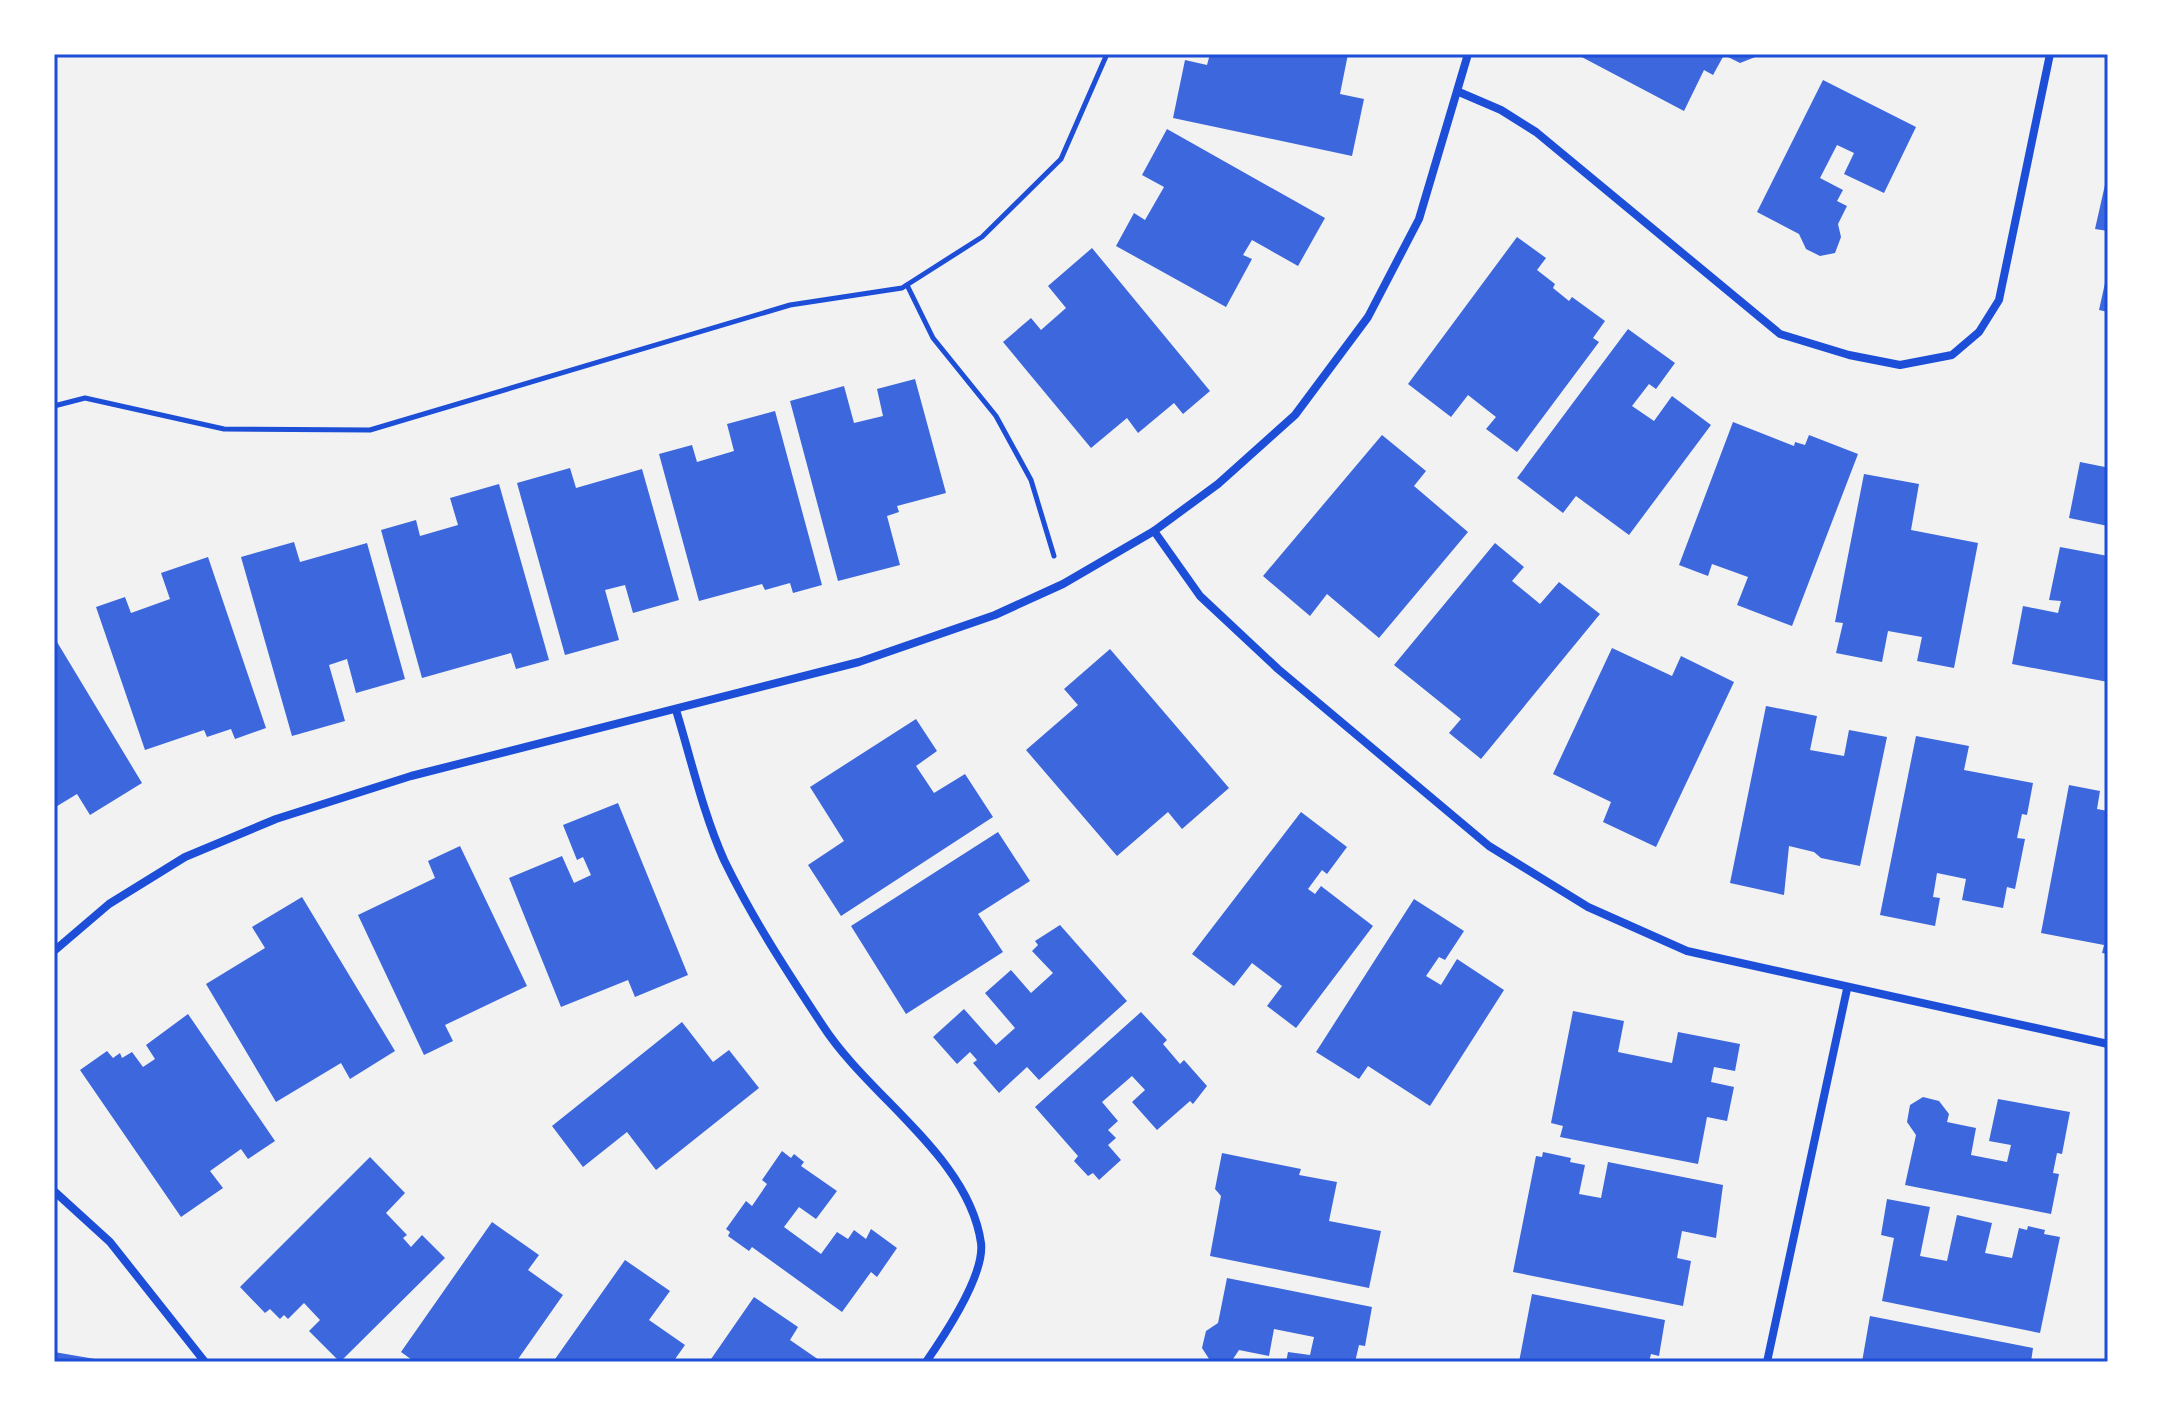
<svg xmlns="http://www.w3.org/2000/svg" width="2162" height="1416" font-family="Mulish,sans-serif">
<rect width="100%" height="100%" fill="#f2f2f2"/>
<g fill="#3d67dc">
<polygon points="1210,54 1348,54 1340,94 1364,99 1352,156 1173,118 1185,60 1207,65"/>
<polygon points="1576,54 1763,54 1740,63 1724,55 1713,75 1704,70 1684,111"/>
<polygon points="1823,80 1916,127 1884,193 1844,174 1854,153 1837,145 1820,178 1843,190 1837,201 1847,206 1838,224 1841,237 1835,253 1820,256 1806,249 1799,234 1757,212"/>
<polygon points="1167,129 1325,218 1298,266 1252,240 1243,255 1252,259 1226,307 1116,246 1134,213 1145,220 1164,187 1142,175"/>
<polygon points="2107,176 2108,176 2108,231 2095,229"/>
<polygon points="1517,237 1546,258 1537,270 1555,284 1553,288 1569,301 1572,297 1605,321 1593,338 1599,342 1517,452 1486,429 1496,417 1468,395 1451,417 1408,384"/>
<polygon points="1092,248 1210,391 1183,414 1174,403 1138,433 1127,418 1091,448 1003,342 1031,318 1041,330 1066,308 1048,286"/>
<polygon points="2107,274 2108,274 2108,312 2099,310"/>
<polygon points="1628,329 1675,363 1656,389 1649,384 1632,406 1654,421 1672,396 1711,425 1629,535 1576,496 1563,513 1517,478"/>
<polygon points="915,379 946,493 897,506 899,512 887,516 900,565 838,581 790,401 844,386 854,423 883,416 877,389"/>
<polygon points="775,411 822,585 793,593 790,583 765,590 762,584 699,601 659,454 692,445 697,462 734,451 727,424"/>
<polygon points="1733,422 1794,446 1795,442 1805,445 1809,435 1858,454 1792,626 1737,605 1748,577 1712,564 1708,576 1679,565"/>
<polygon points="1382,435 1426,471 1414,486 1468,532 1379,638 1327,594 1310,616 1263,576"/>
<polygon points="2108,460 2108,526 2069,518 2080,462 2105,467"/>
<polygon points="570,468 576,488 642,469 679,600 633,613 625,585 605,590 619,640 565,655 517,483"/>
<polygon points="1864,474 1919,484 1911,530 1978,543 1954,668 1917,661 1922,637 1888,631 1882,662 1836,653 1843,623 1835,622"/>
<polygon points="499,484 549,660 516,669 511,653 422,678 381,530 416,520 420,536 458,525 450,498"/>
<polygon points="294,542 300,562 367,543 405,679 356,693 347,659 329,665 345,721 292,736 241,557"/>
<polygon points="1495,543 1524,567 1512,581 1540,604 1559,582 1600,614 1481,759 1449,733 1461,719 1394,665"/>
<polygon points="2060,547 2108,556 2108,682 2012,664 2023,606 2058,613 2061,601 2049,600"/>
<polygon points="208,557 266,728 235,739 231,729 207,737 204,730 145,750 96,607 125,597 131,613 170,599 161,573"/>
<polygon points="54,637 142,783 90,815 77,794 54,808"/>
<polygon points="1612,648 1672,676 1681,656 1734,682 1656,847 1603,822 1611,802 1553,774"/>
<polygon points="1110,649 1229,788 1182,829 1168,812 1117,856 1026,750 1078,705 1064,689"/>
<polygon points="1766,706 1817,716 1810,750 1844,756 1849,730 1887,737 1860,866 1821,858 1814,852 1789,846 1784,895 1730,883"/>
<polygon points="916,719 937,751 916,766 934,793 965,774 993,817 841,916 808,865 844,841 810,787"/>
<polygon points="1916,736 1969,746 1964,770 2033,783 2027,815 2022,814 2017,838 2025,839 2015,889 2007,887 2003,908 1962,900 1966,879 1937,873 1933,897 1940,898 1935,926 1880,915"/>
<polygon points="2069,785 2100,791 2097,809 2108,811 2108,954 2102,953 2104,945 2041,933"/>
<polygon points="618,803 688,975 635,997 628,980 561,1007 509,878 562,856 574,883 591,875 583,857 577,860 563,825"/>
<polygon points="1301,812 1347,847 1327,874 1322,870 1308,889 1315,894 1321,886 1373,926 1296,1028 1267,1006 1282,986 1252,963 1234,986 1192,954"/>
<polygon points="998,832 1030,881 978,914 1003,952 906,1014 851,926"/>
<polygon points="460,846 527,986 445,1025 453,1041 424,1055 358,915 435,878 428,861"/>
<polygon points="302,897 395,1051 350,1079 341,1063 276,1102 206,984 265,948 252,927"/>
<polygon points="1414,899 1464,931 1445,960 1439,957 1426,976 1441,985 1457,959 1504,990 1430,1106 1368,1066 1359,1079 1316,1052"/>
<polygon points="1060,925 1127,1001 1039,1080 1027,1067 999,1093 973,1063 977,1060 970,1052 957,1064 933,1037 964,1009 996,1045 1015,1028 985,993 1011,970 1031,993 1053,973 1032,951 1038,945 1035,941"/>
<polygon points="1573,1011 1624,1021 1618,1052 1672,1063 1678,1032 1740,1044 1735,1071 1714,1067 1711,1082 1734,1087 1727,1121 1707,1117 1698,1164 1560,1137 1563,1126 1551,1123"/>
<polygon points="1141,1012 1167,1040 1163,1044 1180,1064 1184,1060 1207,1086 1193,1104 1190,1101 1157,1130 1132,1102 1145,1090 1132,1076 1102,1102 1118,1121 1108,1130 1116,1138 1108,1145 1121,1160 1099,1180 1093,1173 1088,1176 1074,1161 1078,1156 1035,1107"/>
<polygon points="188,1014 275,1141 248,1159 241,1149 210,1171 223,1188 181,1217 80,1070 107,1051 113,1058 120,1053 122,1058 132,1052 143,1067 155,1059 146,1045"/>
<polygon points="682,1022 713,1062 729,1050 759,1088 656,1170 627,1132 583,1167 552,1126"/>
<polygon points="1923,1097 1939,1101 1949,1114 1947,1122 1976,1128 1971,1155 2007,1162 2011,1145 1989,1141 1998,1099 2070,1112 2062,1154 2057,1153 2053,1173 2059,1174 2051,1214 1905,1185 1916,1135 1907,1122 1910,1105"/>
<polygon points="782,1151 791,1158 794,1154 804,1162 801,1166 837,1191 816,1219 799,1207 784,1227 821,1254 837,1232 848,1239 854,1230 866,1239 871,1229 897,1248 877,1277 871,1272 842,1312 752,1247 749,1251 728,1236 730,1232 726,1229 746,1201 752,1206 767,1184 762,1180"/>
<polygon points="1543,1152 1571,1158 1570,1162 1585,1165 1579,1194 1601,1198 1608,1162 1723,1185 1716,1238 1682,1231 1677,1258 1691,1261 1683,1306 1513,1272 1536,1156 1542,1157"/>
<polygon points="1222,1153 1301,1169 1299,1175 1337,1182 1329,1221 1381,1231 1369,1288 1210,1256 1221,1196 1215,1189"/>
<polygon points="370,1157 405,1193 386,1213 407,1235 403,1238 411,1247 422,1235 445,1258 340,1362 309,1331 320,1320 304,1303 288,1319 284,1315 280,1319 270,1309 265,1313 240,1287"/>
<polygon points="1887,1199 1930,1207 1920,1256 1947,1261 1957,1215 1992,1223 1985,1253 2012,1258 2019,1228 2027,1230 2028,1226 2045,1230 2044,1234 2060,1237 2040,1333 1882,1301 1894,1238 1881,1235"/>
<polygon points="492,1222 539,1255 528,1270 563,1295 516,1362 415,1362 401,1352"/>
<polygon points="625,1260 670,1291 649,1320 685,1345 673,1362 553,1362"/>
<polygon points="1227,1278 1372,1307 1365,1346 1359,1345 1355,1362 1286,1362 1288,1352 1310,1355 1314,1337 1274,1329 1269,1356 1239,1350 1231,1362 1211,1362 1202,1348 1206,1331 1218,1323"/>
<polygon points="1532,1294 1665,1320 1659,1356 1651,1354 1649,1362 1519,1362"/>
<polygon points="754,1297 798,1327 790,1340 822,1362 709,1362"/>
<polygon points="1870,1316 2033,1348 2031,1362 1862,1362"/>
<polygon points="54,1352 101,1360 101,1362 54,1362"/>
</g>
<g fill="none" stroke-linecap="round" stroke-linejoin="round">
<g stroke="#1d4ed8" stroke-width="5">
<polyline points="907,285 933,338 996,416 1031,480 1054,556"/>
<polyline points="54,406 85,398 224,429 370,430 790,305 902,288 982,237 1061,159 1107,54"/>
</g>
<g stroke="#1d4ed8" stroke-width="8">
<polyline points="1459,92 1501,110 1536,132 1780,334 1849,355 1900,365 1952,355 1979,332 1999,300 2050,54"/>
<polyline points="1154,531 1200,596 1278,669 1489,846 1588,907 1687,951 2108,1044"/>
<path d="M676 710C691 759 703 813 724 860 752 918 788 973 823 1026 869 1097 969 1157 981 1243 985 1275 944 1336 926 1362"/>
<polyline points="54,951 109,904 185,857 276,819 411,776 859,662 995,615 1063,584 1154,531 1218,484 1295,415 1368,317 1419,219 1468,54"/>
<polyline points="54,1191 110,1242 205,1362"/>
<polyline points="1767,1362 1847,989"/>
</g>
</g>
<rect width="2162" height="1416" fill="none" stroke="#ffffff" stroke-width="112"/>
<rect x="56" y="56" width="2050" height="1304" fill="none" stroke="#1d4ed8" stroke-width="3"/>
</svg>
